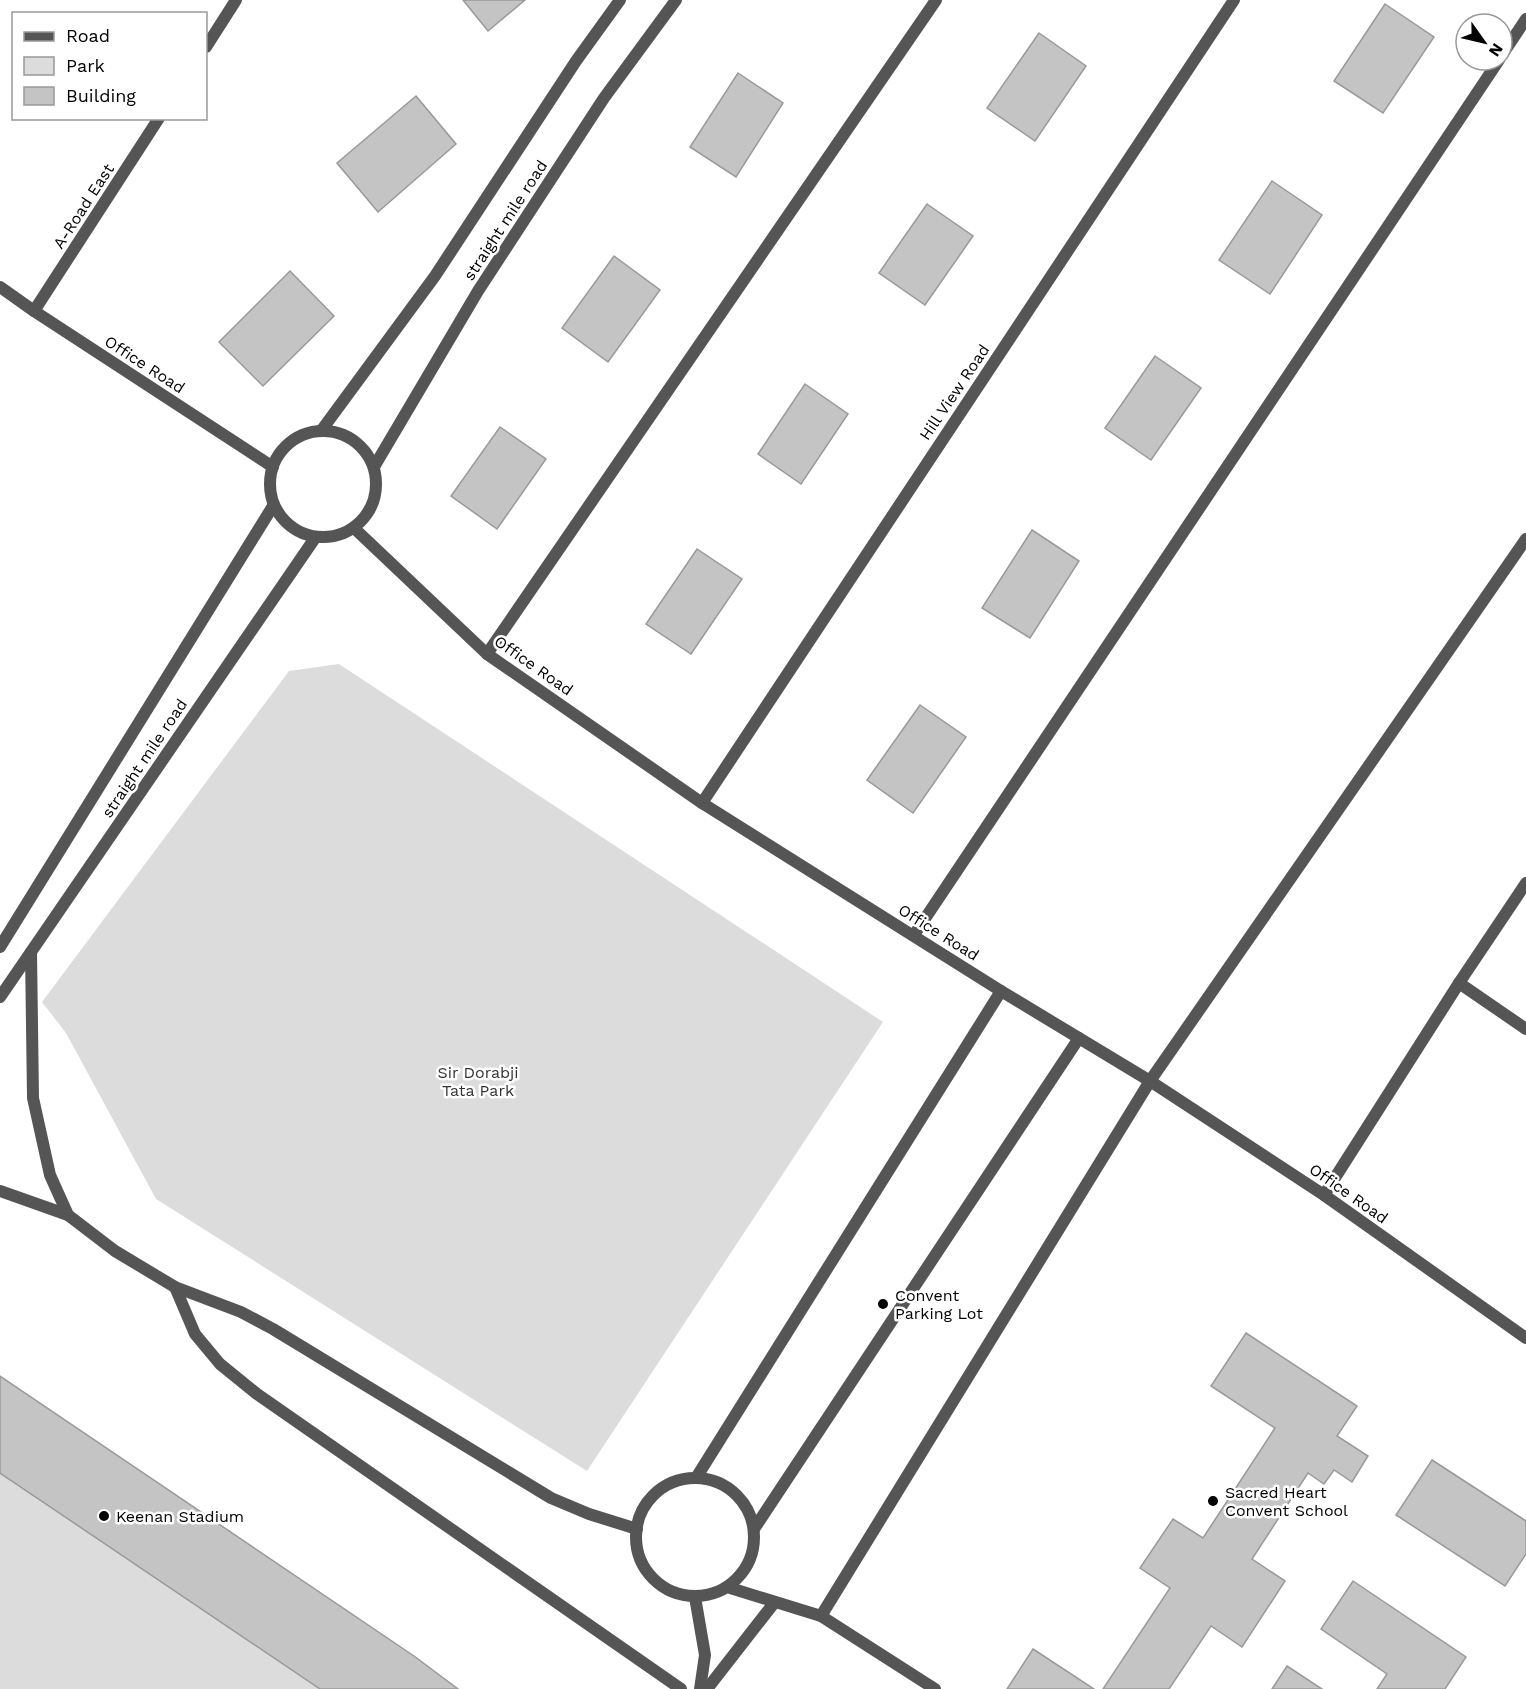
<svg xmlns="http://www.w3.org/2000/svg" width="1526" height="1689" font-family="'Work Sans',sans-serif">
<rect width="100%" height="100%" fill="#fff"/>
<g fill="#dcdcdc">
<polygon points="339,664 883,1022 587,1471 156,1199 66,1033 42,1002 289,671"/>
<polygon points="0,1376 414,1656 458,1689 0,1689"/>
</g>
<g fill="#c4c4c4" stroke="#999" stroke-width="1.5">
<polygon points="463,0 525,0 488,31"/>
<polygon points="1385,4 1434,37 1383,113 1334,81"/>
<polygon points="1039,33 1086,66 1035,141 987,108"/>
<polygon points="738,73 783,103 736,177 690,147"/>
<polygon points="416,96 456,144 378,212 337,163"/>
<polygon points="1272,181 1322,215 1270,294 1219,260"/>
<polygon points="927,204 973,236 925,305 879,273"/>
<polygon points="614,256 660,290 608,362 562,328"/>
<polygon points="290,271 334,316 263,386 219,342"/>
<polygon points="1155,356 1201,388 1151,460 1105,428"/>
<polygon points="805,384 848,414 801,484 758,454"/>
<polygon points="500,427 546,459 497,529 451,496"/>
<polygon points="1032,530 1079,561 1030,638 982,608"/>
<polygon points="697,549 742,579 691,654 646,624"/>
<polygon points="920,705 966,737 913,813 867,780"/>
<polygon points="1246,1333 1357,1406 1337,1436 1368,1456 1352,1482 1334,1470 1324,1484 1308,1473 1252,1559 1285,1581 1242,1647 1211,1626 1169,1689 1103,1689 1170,1588 1140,1568 1173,1519 1203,1538 1275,1428 1211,1386"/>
<polygon points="0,1376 414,1656 458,1689 320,1689 0,1473"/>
<polygon points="1432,1460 1526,1521 1526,1554 1505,1586 1396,1515"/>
<polygon points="1353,1581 1466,1657 1445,1689 1377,1689 1387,1674 1321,1629"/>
<polygon points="1033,1649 1094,1689 1007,1689"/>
<polygon points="1287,1666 1322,1689 1272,1689"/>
</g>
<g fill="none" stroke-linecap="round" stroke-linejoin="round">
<g stroke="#555" stroke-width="12">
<polyline points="31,952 33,1098 50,1175 68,1215 115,1251 175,1287 241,1312 273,1329 551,1498 589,1514 637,1529"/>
<polyline points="1459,983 1526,1029"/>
<polyline points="0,1191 68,1215"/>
<polyline points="1324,1195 1459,983 1526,883"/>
<polyline points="175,1287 195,1334 220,1364 257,1394 681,1689"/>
<polyline points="696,1478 1001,991"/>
<circle cx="695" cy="1537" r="59"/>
<polyline points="754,1529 1079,1038"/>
<polyline points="695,1597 705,1655 700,1689"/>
<polyline points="707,1689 774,1603"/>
</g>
<g stroke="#555" stroke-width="12">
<polyline points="206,47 236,0"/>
<polyline points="1502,55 1526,19"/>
<polyline points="0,287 34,311 273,467"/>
<polyline points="34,311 159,118"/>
<polyline points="354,528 487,654 702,803 1001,991 1150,1081 1324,1195 1526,1338"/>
<polyline points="487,654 936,0"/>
<polyline points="702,803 1234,0"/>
<polyline points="914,935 1499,60"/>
<polyline points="727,1587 821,1616 935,1689"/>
<polyline points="821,1616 1150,1081 1526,539"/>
</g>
<g stroke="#555" stroke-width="12">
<polyline points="321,431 435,276 576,61 620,0"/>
<circle cx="323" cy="484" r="53"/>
<polyline points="374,467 478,291 604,98 676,0"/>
<polyline points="0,947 273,506"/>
<polyline points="0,997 315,538"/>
</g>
</g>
<g fill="#000" stroke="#fff" stroke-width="2">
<circle cx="883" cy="1304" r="6"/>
<circle cx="1213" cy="1501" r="6"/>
<circle cx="104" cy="1516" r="6"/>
</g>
<g text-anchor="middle" stroke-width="5" stroke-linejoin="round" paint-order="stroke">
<g font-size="16" fill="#000" stroke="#fff">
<text transform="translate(83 206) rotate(-57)" y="6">A-Road East</text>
<text transform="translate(505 220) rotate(-57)" y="6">straight mile road</text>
<text transform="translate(145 364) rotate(33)" y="6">Office Road</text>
<text transform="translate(954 392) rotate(-56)" y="6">Hill View Road</text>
<text transform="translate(534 665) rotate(35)" y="6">Office Road</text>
<text transform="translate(144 758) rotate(-56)" y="6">straight mile road</text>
<text transform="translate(939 932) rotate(32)" y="6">Office Road</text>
<text transform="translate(1349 1193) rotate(35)" y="6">Office Road</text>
</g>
<g font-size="16" fill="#333" stroke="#fff">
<text x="478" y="1078">Sir Dorabji<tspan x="478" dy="18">Tata Park</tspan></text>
</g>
<g font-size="16" fill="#000" stroke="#fff" text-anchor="start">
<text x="895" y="1301">Convent<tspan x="895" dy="18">Parking Lot</tspan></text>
<text x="1225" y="1498">Sacred Heart<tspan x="1225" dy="18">Convent School</tspan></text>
<text x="116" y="1522">Keenan Stadium</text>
</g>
</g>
<rect x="12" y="12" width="195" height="108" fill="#ffffff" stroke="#999999" stroke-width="1.5"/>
<rect x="24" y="32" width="30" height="9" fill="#555555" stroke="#999999" stroke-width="1.5"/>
<text x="66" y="42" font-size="18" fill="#000000">Road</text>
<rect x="24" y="57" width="30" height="18" fill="#dcdcdc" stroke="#999999" stroke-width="1.5"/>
<text x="66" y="72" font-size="18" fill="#000000">Park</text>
<rect x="24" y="87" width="30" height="18" fill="#c4c4c4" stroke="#999999" stroke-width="1.5"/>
<text x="66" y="102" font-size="18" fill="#000000">Building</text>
<g transform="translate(1484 42) rotate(124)"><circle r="28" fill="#ffffff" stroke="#999999" stroke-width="1.5"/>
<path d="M0-4.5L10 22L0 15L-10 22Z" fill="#000000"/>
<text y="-9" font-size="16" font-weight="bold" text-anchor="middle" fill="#000000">N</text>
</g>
</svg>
